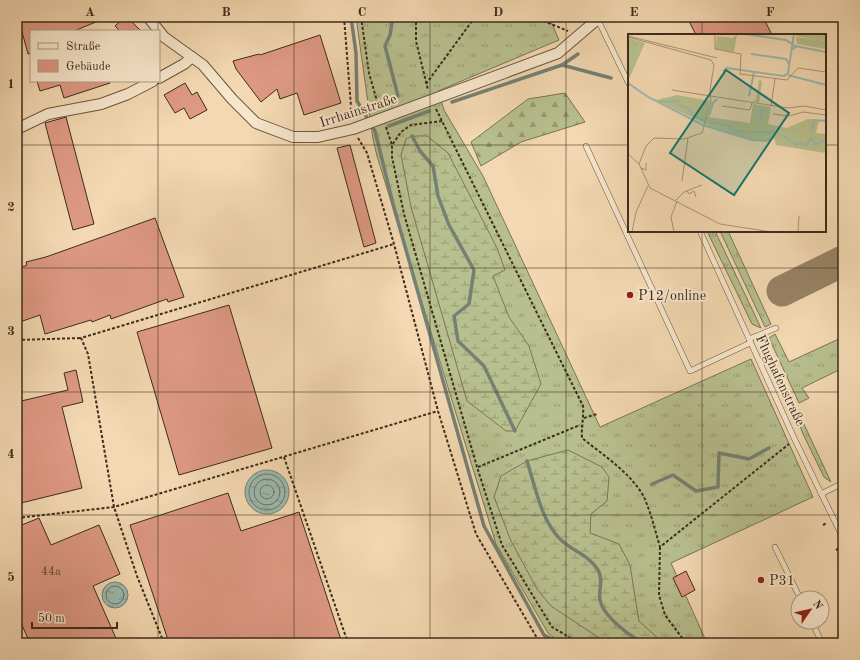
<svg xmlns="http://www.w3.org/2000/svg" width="860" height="660" font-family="'Old Standard TT',serif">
<defs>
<pattern id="grass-tufts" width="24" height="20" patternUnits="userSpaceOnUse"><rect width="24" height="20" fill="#b8bf8e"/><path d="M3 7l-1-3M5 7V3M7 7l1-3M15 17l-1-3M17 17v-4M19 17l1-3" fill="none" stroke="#979b73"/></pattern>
<pattern id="forest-firs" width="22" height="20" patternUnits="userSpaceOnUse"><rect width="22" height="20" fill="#b8bf8e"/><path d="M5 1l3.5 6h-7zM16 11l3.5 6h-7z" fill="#979b73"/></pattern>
<pattern id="wetland-marsh" width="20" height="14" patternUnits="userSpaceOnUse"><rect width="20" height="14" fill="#b8bf8e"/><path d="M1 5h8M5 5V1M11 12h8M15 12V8" fill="none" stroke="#979b73"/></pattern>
<pattern id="water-ripples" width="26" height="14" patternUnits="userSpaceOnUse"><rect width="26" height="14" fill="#9bb9ae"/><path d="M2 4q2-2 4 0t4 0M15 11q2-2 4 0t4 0" fill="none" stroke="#80978d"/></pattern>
</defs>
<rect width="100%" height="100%" fill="#f3d8b1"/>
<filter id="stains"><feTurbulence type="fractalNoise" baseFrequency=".005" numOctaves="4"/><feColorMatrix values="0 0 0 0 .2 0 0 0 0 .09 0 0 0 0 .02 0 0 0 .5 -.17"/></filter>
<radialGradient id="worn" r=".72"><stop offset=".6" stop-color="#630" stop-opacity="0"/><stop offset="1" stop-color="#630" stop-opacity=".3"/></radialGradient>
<g fill="url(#grass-tufts)" stroke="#7a7655">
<polygon points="356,17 549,17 559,40 438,91 444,110 483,176 600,427 751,359 813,497 671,563 707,643 561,643 548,633 496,544 377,156 373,139"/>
<polygon points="707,231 715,231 761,328 752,324"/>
<polygon points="720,231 728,231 771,324 765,327"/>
<polygon points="775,334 789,362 843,337 843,368 802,388 809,398 799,403 769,338"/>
<polygon points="766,343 794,403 786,397 765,351"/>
<polygon points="801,418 831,482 824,477 803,434 800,426"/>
</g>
<polygon fill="url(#forest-firs)" stroke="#7a7655" points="565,93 585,122 521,142 481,166 471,142 528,99"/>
<g fill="url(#wetland-marsh)" stroke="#7a7655">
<polygon points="412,136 427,136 448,153 497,248 505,270 493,276 509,317 529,346 541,384 515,431 506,431 467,401 411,207 401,155 406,139"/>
<polygon points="568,450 602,467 609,477 607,501 591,514 590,533 619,544 630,565 639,621 663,643 607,643 551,606 537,589 511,541 494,497 501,476 527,461"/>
</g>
<g fill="url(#water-ripples)" stroke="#758174">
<circle cx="267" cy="492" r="22"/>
<circle cx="115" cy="595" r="13"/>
</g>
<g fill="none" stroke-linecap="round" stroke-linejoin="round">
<g stroke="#6c7265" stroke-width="1">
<circle cx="267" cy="492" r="18"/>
<circle cx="267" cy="492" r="13"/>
<circle cx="267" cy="492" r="7"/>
<circle cx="115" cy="595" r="9"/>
</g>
<g stroke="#758174" stroke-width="3.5">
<polyline points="351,17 356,53 357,101 375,131 393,204 484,526 544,635 559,643"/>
<polyline points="393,17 390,35 385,46 398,96"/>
<polyline points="562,65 578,54"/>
<polyline points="452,102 562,65 611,78"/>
<polyline points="389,126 429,111"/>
<polyline points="412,136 420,151 433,166 438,196 449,225 474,270 469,304 454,316 458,341 484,366 515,431"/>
<path d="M527 461C535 486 541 520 560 539 572 551 589 555 598 570 604 580 598 591 600 600 603 616 632 639 646 643"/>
<polyline points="652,484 673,475 696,491 718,487 719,453 749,459 769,448"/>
</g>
<polyline stroke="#988266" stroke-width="31" points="782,291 843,261"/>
</g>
<g fill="#de9983" stroke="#3d2c1c">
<polygon points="18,17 108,17 74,31 31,31 31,53 28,54"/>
<polygon points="125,17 127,17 141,31 120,31 115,26"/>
<polygon points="687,17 763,17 772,35 696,35"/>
<polygon points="320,35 341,103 304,115 297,93 280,99 277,89 261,102 236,69 233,61 259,54 260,55"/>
<polygon points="37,81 109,81 110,83 64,98 60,85 40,91"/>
<polygon points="185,83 192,95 197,92 207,110 190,119 184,108 175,113 164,95"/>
<polygon points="66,117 94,224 73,230 45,123"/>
<polygon points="350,145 376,243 364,247 337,148"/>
<polygon points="155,218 184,297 168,302 167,299 111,319 110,315 92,322 91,320 45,334 40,315 17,323 17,269 27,265 26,262 46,257"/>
<polygon points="229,305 272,448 179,475 137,332"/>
<polygon points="76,370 83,402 62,407 82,488 17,504 17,402 68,390 64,373"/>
<polygon points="228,493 241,531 299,512 342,643 169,643 130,525"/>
<polygon points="39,518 51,545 99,525 120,574 93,586 118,643 30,643 17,614 17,527"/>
<polygon points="686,571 695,590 682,597 673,578"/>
</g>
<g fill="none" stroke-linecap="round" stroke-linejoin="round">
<defs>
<g id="service">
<polyline points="597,18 629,84"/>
<polyline points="586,146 690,371 750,343"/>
<polyline points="700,231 795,440 843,538"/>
<polyline points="749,339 776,328"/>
<polyline points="821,494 843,483"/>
<polyline points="775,547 800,598"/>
<polyline points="812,622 822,643"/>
</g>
<g id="minor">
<polyline points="148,17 164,37 203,65 232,99 256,123 293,137 318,137 353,129 558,53 600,17"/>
<polyline points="159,78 184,64 192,57"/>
<polyline points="17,129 48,114 101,104 128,94 153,81"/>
</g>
</defs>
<use href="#service" stroke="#6a5741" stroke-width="6"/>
<use href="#minor" stroke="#6a5741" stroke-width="12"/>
<g stroke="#3d2c1c" stroke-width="2" stroke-dasharray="3 2" stroke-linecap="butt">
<polyline points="344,17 352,119"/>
<polyline points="361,17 369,73 379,108"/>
<polyline points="416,17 416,41 428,90"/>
<polyline points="534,17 568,31"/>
<polyline points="426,84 475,17"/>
<path d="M436 109 583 406C584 418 581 427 582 438 603 455 631 473 644 497 651 513 655 530 660 547L789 444"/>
<polyline points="442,121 411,125 401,132 392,145 392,157 404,214 477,467 502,545 552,627 579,643"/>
<polyline points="386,127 392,145"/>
<polyline points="358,138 367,153 394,244 438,411 476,534 540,643"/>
<polyline points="17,340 81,338"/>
<polyline points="584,418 597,414"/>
<polyline points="284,457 348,643"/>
<polyline points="478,467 580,425"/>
<polyline points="17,518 114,507 438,411"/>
<polyline points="823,525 827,523"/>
<polyline points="660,547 659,595 665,615 686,643"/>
<polyline points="836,550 842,547"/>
<polyline points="17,634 22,643"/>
<polyline points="164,643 137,576 114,507 88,354 81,338 394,244"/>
</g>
<use href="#service" stroke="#f7e6cc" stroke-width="5"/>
<use href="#minor" stroke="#f7e6cc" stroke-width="10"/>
</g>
<path fill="none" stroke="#3d2c1c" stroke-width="1" stroke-opacity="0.55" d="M158 17V31M294 17V643M430 17V643M566 17V643M702 17V35M158 81V643M17 145H629M825 145H843M702 231V643M17 268H843M17 392H843M17 515H843"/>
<g fill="#8f2418" stroke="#f7e6cc" stroke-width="1.5">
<circle cx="630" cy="295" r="4"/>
<circle cx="761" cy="580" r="4"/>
</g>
<g text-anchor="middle" stroke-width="4" stroke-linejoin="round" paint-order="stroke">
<g font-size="12" fill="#654736">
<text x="51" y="575">44a</text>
</g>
<g font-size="14" fill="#3d2c1c" stroke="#f7e6cc">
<text transform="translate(358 110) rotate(-18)" y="5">Irrhainstraße</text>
<text transform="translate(781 380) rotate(65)" y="5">Flughafenstraße</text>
</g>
<g font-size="14" fill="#3d2c1c" stroke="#f7e6cc" text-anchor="start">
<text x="638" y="300">P12/online</text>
<text x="769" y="585">P31</text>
</g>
</g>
<g transform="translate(628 34)">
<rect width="198" height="198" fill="#f3d8b1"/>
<path d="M109 0 106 18 87 15 89 2 105 4ZM168 0H198V7L168 2ZM168 3 198 7V15L169 10ZM0 4 17 9 0 47ZM131 46 134 47 131 69 124 67 128 66ZM49 61 82 67 79 82 81 83 122 89 125 70 143 73 140 90 159 94 180 85 191 86 188 99 198 100V119L148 111 146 104 138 107 126 106 82 92 28 66Z" fill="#b8bf8e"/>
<path d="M86 85 114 92 117 97 111 100 89 92 82 89ZM126 91 131 96 134 94 151 98 136 105 122 103 121 98ZM160 99 184 102 198 108 190 114 156 109 153 104Z" fill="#b8bf8e"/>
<path fill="none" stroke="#9bb9ae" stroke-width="2" d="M118 0 158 6 168 13 163 16M167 12 198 18M123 20 158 25 161 30M95 37 99 34 156 42 160 39M160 39 166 0M160 41 198 51M0 49 20 63 75 91 124 106 138 107 145 104M121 62 126 38M31 68 50 67 53 72 62 75 64 81 77 87M81 82 85 69 89 65M131 87 135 81 132 79 135 74M82 88 99 91 105 97H117M121 98H151M184 99 186 86 198 87M154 101 168 111 172 109 178 112 183 104 187 110 195 107 198 109"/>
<path fill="none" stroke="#aa9375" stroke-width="1" d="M87 0V15L113 20 112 40 159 46 170 34 198 38M0 2 89 24M0 3 83 26 86 31 82 56 83 68 74 99 56 105 26 104 18 112 11 130M44 56 160 74 176 72 198 76M94 72 122 76 124 69M143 72 147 45M145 80 161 82 175 78 198 81M0 120 11 130 22 154 92 190 144 198M13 134 18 136V129M54 147 60 104M59 157 61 160 66 157 68 163M48 166 56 158 74 151M4 198 8 178 20 152M46 198 43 183 49 167M170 198 171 182"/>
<path fill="#0f766e" fill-opacity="0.15" stroke="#0f766e" stroke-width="2" d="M98 36 161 79 106 161 42 119Z"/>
<rect width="198" height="198" fill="none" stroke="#3d2c1c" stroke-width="2"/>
</g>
<rect width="860" height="660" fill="none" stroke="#f3d8b1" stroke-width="44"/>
<rect x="30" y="30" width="130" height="52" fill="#f7e6cc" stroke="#ad9c86"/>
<rect x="38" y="43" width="20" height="6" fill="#f7e6cc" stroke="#ad9c86"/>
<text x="66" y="50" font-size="12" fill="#3d2c1c">Straße</text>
<rect x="38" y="60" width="20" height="12" fill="#de9983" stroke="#ad9c86"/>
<text x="66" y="70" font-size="12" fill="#3d2c1c">Gebäude</text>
<g transform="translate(810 610) rotate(56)"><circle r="19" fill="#f7e6cc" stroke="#ad9c86"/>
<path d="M0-3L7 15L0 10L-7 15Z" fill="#8f2418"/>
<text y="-6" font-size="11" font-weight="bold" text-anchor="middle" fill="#3d2c1c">N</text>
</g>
<path d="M32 622v6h85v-6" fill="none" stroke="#3d2c1c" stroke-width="2"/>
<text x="38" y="622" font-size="12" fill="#3d2c1c" stroke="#f7e6cc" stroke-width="3" paint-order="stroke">50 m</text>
<rect x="22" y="22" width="816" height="616" fill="none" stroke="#3d2c1c" stroke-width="1.5"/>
<g font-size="13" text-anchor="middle" font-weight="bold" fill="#3d2c1c">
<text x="90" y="16">A</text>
<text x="226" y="16">B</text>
<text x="362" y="16">C</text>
<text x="498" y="16">D</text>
<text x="634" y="16">E</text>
<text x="770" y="16">F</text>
<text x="11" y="88">1</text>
<text x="11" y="211">2</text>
<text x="11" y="335">3</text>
<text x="11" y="458">4</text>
<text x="11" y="581">5</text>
</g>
<rect width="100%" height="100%" filter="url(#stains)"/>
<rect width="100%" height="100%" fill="url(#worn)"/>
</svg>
